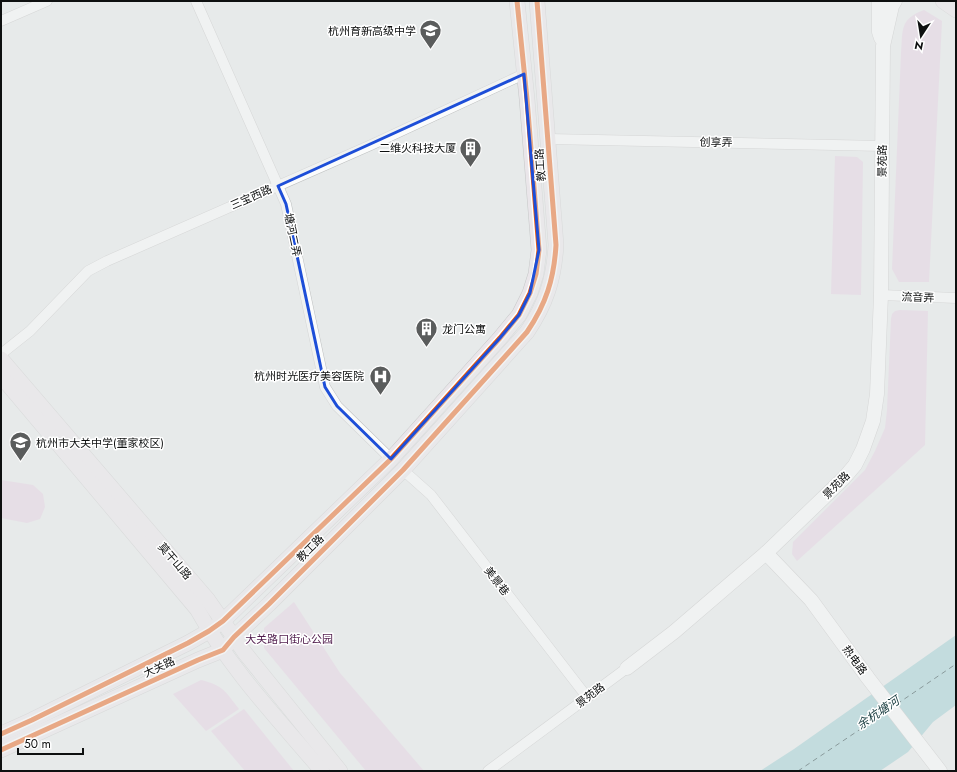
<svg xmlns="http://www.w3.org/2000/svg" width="957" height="772" font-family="Jost,'Noto Sans SC',sans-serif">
<rect width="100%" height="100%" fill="#e7eaea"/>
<g fill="#e4d1e3">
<path d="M924 10 942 21 929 282H899L892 269 901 53C903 31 899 19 924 10Z"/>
<polygon points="835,156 857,157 863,162 861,295 831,294"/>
<polygon points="900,310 928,311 925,445 797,561 792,554 793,542 865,470 875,451 885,428 887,410 891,319 892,314 895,311"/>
<polygon points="1,480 33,485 43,494 45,507 40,519 27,523 1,518"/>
<polygon points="294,602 340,673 424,771 366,771 264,648 264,628"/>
<path d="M201 680C224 686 225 691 239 709L206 731 173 694Z"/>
<polygon points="244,709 294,771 245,771 211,731"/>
</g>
<polygon fill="#98ccd0" points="956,635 956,705 933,722 908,752 880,771 760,771 794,749"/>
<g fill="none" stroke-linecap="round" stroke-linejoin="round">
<g stroke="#173b3e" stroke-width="1" stroke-dasharray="5 4" stroke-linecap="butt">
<polyline points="897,704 956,664"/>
<polyline points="798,771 886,712"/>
</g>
<defs>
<g id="street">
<polyline points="196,1 286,204 325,387 337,406 391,459"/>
<polyline points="1,21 47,1"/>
<polyline points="549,139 883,146"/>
<polyline points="881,295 956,298"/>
<polyline points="1,354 30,331 88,271 107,261 371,145 524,74"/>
<polyline points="403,470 431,495 587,697"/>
<polyline points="488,771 627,668"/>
</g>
<g id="secondary">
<polyline points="879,1 879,32 881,38"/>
<polyline points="766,553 811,600 868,678 940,771"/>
<polyline points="627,668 674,632 766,553 844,478 855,465 863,449 873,421 877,394 881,295 883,46 892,6 895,1"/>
</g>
<g id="primary">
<polyline points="943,1 956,10"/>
<polyline points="1,359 208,600 245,653 340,771"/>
<path d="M1 376 197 609C230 669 278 719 322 771"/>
<polyline points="1,734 32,720 188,643 209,631 223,621 391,459 500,338 519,315 530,293 536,274 539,250 527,99 517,1"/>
<path d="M1 750 198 660 223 650 234 637 269 604 403 470 527 332C546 304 554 279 556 245L537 1"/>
</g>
</defs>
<use href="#street" stroke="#bfc1c1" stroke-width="11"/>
<use href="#secondary" stroke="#bfc1c1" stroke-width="15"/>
<use href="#primary" stroke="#c6c8c8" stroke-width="16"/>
<use href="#street" stroke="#fbfcfc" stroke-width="10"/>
<use href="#secondary" stroke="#fbfcfc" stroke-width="14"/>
<use href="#primary" stroke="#eae6ea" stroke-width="15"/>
<defs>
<g id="cycleway">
<polyline points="1,734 32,720 188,643 209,631 223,621 391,459 500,338 519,315 530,293 536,274 539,250 527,99 517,1"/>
<path d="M1 750 198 660 223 650 234 637 269 604 403 470 527 332C546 304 554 279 556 245L537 1"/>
</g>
</defs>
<use href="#cycleway" stroke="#fff" stroke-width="8"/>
<use href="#cycleway" stroke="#e8590c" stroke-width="5"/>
</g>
<path d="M0 0H957V772H0ZM524 74 539 250 530 293 519 315 500 338 391 459 337 406 325 387 286 204 278 186Z" fill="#e7eaea" fill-opacity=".55" fill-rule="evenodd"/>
<path fill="none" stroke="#1d4ed8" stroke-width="3" stroke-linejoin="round" d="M524 74 539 250 530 293 519 315 500 338 391 459 337 406 325 387 286 204 278 186Z"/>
<defs>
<symbol id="school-pin" viewBox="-11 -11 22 30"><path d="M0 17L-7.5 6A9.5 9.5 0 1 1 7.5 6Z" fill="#5a5c5c" stroke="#fff"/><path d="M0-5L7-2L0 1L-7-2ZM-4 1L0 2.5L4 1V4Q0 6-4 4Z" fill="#fff"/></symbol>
<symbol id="building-pin" viewBox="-11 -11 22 30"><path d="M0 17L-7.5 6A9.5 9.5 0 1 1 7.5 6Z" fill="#5a5c5c" stroke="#fff"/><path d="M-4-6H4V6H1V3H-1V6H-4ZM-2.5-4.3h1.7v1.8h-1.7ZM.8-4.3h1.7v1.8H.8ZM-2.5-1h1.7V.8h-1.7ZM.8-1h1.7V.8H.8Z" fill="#fff"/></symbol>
<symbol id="hospital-pin" viewBox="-11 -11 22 30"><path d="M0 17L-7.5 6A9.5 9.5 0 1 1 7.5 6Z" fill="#5a5c5c" stroke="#fff"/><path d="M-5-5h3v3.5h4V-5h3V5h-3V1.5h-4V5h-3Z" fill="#fff"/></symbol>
</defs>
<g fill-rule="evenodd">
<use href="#school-pin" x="418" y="18" width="25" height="34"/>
<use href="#building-pin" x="458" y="136" width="25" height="34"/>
<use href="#building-pin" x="414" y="316" width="25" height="34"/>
<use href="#hospital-pin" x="368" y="364" width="25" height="34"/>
<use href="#school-pin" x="8" y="430" width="25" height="34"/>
</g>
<g text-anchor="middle" stroke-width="3" stroke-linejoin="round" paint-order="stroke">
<g font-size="11" fill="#0e1010" stroke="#fff" text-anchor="end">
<text x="416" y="35">杭州育新高级中学</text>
<text x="456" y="152">二维火科技大厦</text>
<text x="442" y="333" text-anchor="start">龙门公寓</text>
<text x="364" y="380">杭州时光医疗美容医院</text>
<text x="36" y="447" text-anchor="start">杭州市大关中学(董家校区)</text>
</g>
<g font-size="11" fill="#0e1010" stroke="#fff">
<text transform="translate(716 142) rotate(1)" y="4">创享弄</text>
<text transform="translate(882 161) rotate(-89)" y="4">景苑路</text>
<text transform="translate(540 165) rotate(-94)" y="4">教工路</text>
<text transform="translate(251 197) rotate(-24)" y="4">三宝西路</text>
<text transform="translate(293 235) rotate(78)" y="4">塘河二弄</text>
<text transform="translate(918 297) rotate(2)" y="4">流音弄</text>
<text transform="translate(836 485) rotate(-45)" y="4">景苑路</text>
<text transform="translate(310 548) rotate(-45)" y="4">教工路</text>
<text transform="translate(175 561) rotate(49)" y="4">莫干山路</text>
<text transform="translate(497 581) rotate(52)" y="4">美景巷</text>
<text transform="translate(855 660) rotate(54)" y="4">热电路</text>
<text transform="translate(159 667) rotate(-25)" y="4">大关路</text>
<text transform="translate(590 695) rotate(-37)" y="4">景苑路</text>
</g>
<g font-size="11" fill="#4f1b4c" stroke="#fff">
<text x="289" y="643">大关路口街心公园</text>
</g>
<g font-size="12" font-style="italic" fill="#173b3e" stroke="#fff">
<text transform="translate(878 713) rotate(-34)" y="4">余杭塘河</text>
</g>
</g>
<rect width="957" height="772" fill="none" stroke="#0e1010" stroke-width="4"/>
<g transform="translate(921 36) rotate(192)" stroke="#ffffff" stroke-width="3" paint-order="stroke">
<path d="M0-3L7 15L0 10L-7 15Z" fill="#0e1010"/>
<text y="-6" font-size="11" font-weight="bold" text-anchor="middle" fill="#0e1010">N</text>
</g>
<path d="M18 748v6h65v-6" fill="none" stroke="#0e1010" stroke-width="2"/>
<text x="24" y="748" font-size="12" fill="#0e1010" stroke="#ffffff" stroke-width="3" paint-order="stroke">50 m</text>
</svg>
